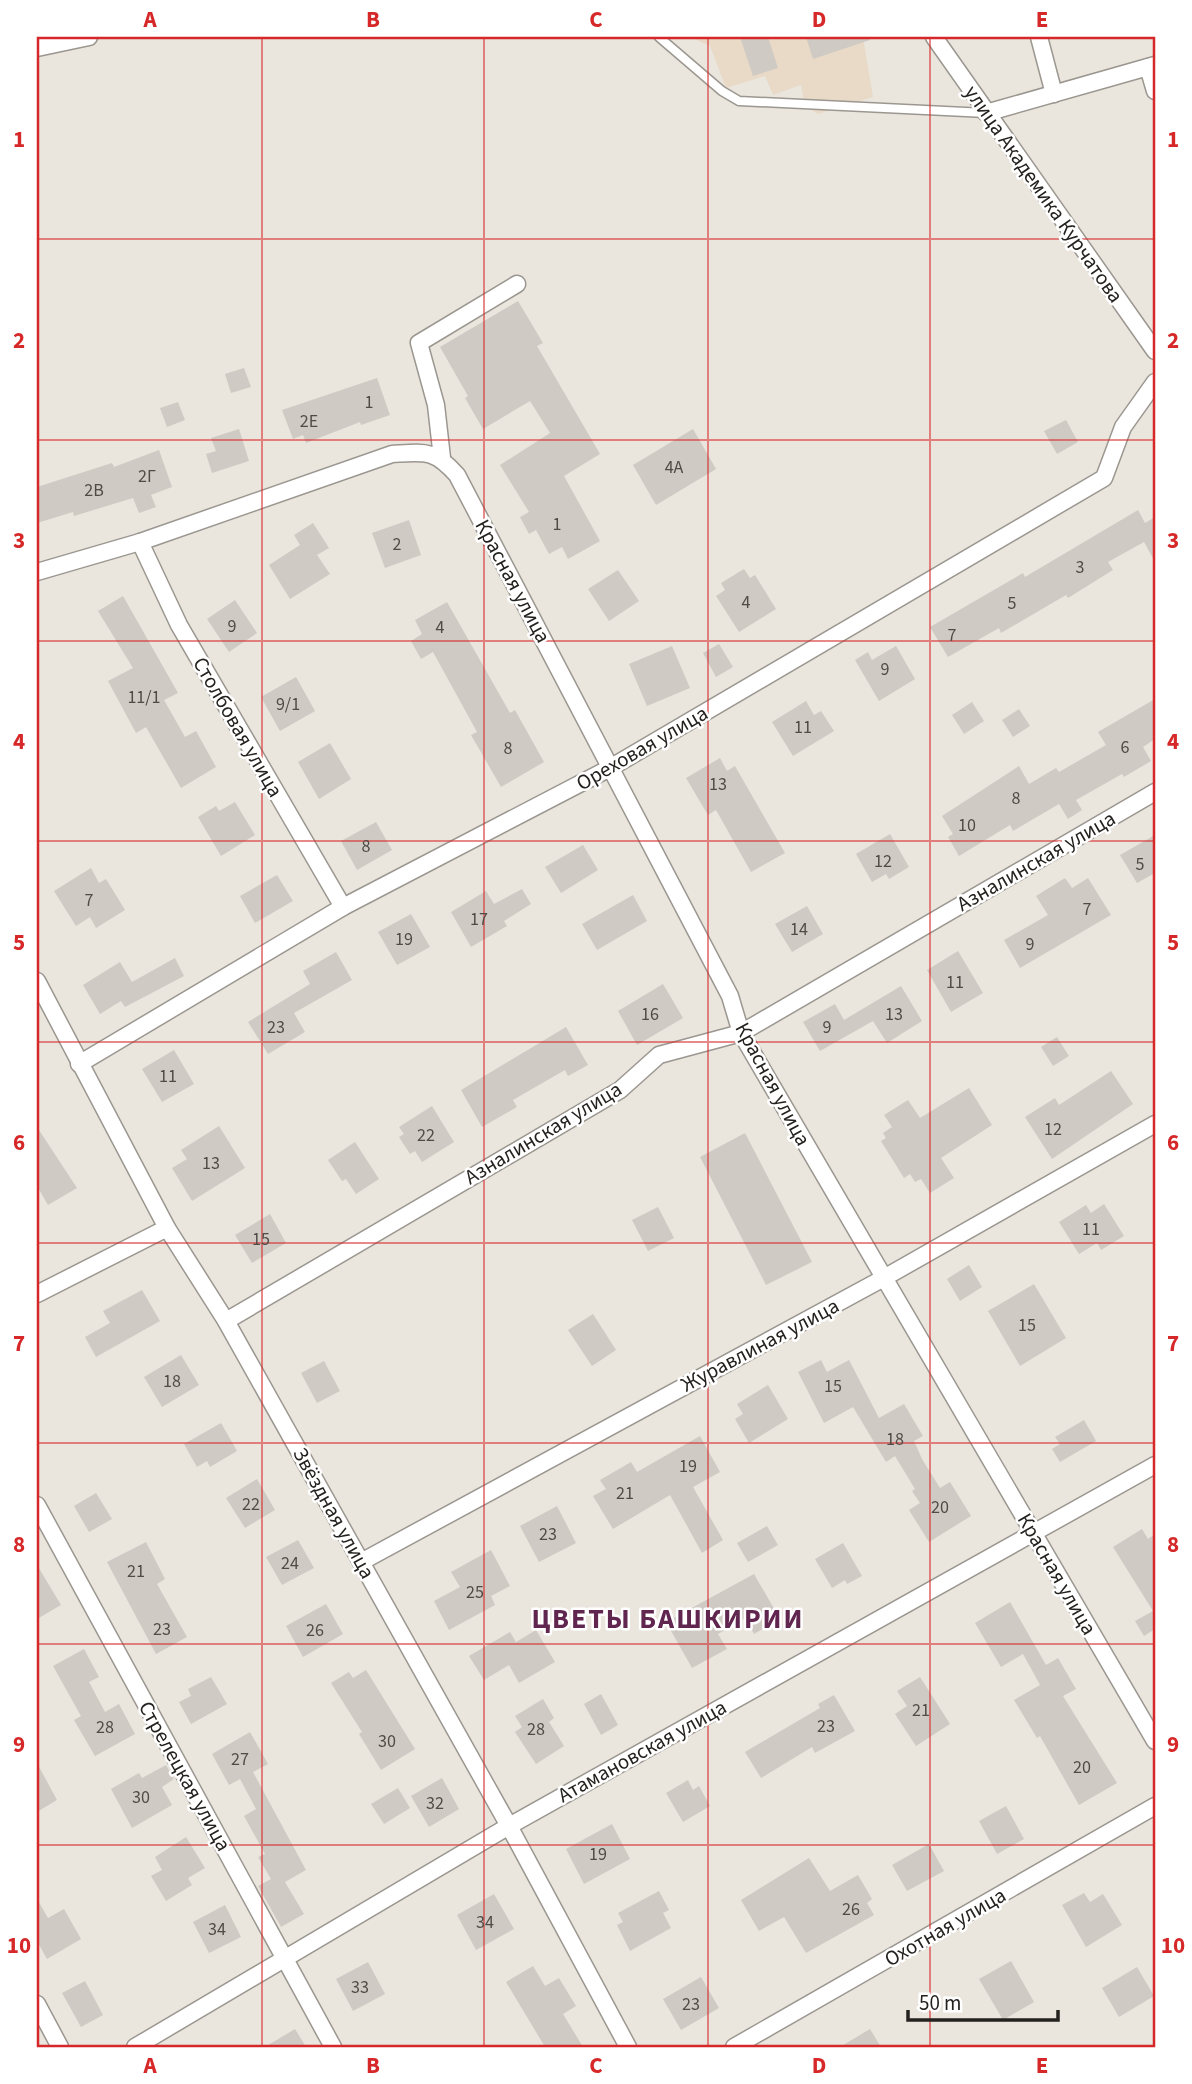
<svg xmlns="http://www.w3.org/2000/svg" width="1192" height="2084" font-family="'Source Sans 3',sans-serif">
<rect width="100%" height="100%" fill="#eae6de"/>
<polygon fill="#e9dac7" points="690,37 863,37 873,97 818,114 805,106 801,85 773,95 765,76 726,88 710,46"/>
<g fill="#cfcac3">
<polygon points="740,37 768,37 778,68 753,76"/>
<polygon points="806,37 869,37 870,40 813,59"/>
<polygon points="518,301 543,343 537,346 600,454 564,476 600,541 568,559 562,547 549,554 536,530 529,534 520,517 529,512 500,465 550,433 530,401 483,429 465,398 468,396 440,347"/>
<polygon points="244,368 251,387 231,393 225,374"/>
<polygon points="377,378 390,415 361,425 360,422 306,443 303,435 293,439 282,410"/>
<polygon points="178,402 185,420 167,427 160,408"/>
<polygon points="1066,420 1078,442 1057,454 1044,431"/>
<polygon points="239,429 249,461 212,473 206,454 216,451 211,438"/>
<polygon points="693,429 716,469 656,505 633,465"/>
<polygon points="159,450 172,487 151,495 156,507 139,513 133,498 74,516 73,512 37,523 37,487 112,463 114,467"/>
<polygon points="1138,510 1145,523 1155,517 1155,562 1144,542 1108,562 1113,570 1068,598 1066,595 1001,633 999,628 948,657 930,627 1023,573 1025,577"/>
<polygon points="409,520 421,555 385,568 372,533"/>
<polygon points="313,523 329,548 317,555 330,574 290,599 269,565 300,545 294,535"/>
<polygon points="744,569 750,578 755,575 776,609 739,632 716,596 725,590 721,583"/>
<polygon points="618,570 639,601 609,621 588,589"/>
<polygon points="123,596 178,693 164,700 185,737 196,731 216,767 181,788 146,727 136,733 108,681 133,668 98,611"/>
<polygon points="235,600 257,633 229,652 207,619"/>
<polygon points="447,602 510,713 515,710 544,762 501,787 471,735 477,732 433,652 421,659 411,641 422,634 415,620"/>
<polygon points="719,644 733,667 716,677 703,653"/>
<polygon points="672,646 690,688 647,706 629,664"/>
<polygon points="896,646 915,679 879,701 855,660 868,652 872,660"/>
<polygon points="296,677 315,711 280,731 261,697"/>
<polygon points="1155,699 1155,739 1143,747 1151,761 1124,777 1122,774 1076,800 1082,810 1068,819 1059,804 1013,831 1010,825 959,856 948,837 953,834 942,816 1019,766 1029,784 1056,768 1059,772 1106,745 1098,732"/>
<polygon points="806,701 814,715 821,711 834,731 793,756 772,722"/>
<polygon points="972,702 984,721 964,734 952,715"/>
<polygon points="1019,709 1030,726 1013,737 1002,720"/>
<polygon points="330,743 351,779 319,799 298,762"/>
<polygon points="720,758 727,771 735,766 785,853 751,872 716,810 708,815 686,778"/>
<polygon points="235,802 255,835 221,856 198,817 216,806 219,811"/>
<polygon points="376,822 392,850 357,870 341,841"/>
<polygon points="890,834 909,867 889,879 886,874 872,882 856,854"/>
<polygon points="1155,835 1155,873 1137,883 1120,855"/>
<polygon points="583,845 598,870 561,893 545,867"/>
<polygon points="91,868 99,883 106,879 125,910 96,928 90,917 76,926 54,891"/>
<polygon points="277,875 293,901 255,923 240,896"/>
<polygon points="1065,878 1072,888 1088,878 1111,915 1020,968 1004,940 1048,915 1036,896"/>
<polygon points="522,889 531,904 504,921 507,926 471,947 451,912 486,891 494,904"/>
<polygon points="633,895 647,921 597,950 582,924"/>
<polygon points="807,906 823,934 792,952 775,924"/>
<polygon points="411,914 430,947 397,965 378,932"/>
<polygon points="958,951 983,993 951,1012 927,970"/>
<polygon points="336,952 352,980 294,1013 305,1032 268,1054 248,1022 310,984 303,971"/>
<polygon points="175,958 184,976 125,1007 121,1001 100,1014 83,985 120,962 132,982"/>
<polygon points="663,984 683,1018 637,1045 618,1011"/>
<polygon points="901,986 922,1021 887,1043 873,1021 820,1051 803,1022 835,1004 844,1020"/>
<polygon points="566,1027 588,1065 568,1076 565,1070 513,1100 517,1107 482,1127 461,1090"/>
<polygon points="1057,1037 1069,1056 1053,1066 1041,1047"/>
<polygon points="174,1050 194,1084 162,1102 142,1069"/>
<polygon points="1111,1071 1133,1104 1052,1159 1025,1117 1055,1098 1059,1105"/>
<polygon points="969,1088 992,1125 941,1158 954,1178 930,1193 921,1179 915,1182 910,1174 904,1178 881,1141 886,1138 883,1133 892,1127 884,1115 908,1100 920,1118"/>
<polygon points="432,1106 454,1142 422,1162 415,1151 410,1154 399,1137 404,1134 399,1127"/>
<polygon points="219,1126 245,1168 192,1201 172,1168 187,1159 181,1150"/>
<polygon points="37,1127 77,1188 48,1205 37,1186"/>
<polygon points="745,1133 812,1262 766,1285 700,1157"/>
<polygon points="355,1142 379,1179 356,1194 346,1179 342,1181 328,1160"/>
<polygon points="1104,1204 1124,1236 1101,1250 1097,1243 1079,1254 1059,1222 1086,1205 1091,1213"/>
<polygon points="658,1207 674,1238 648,1251 632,1220"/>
<polygon points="270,1214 286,1243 252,1263 235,1235"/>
<polygon points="969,1265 982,1287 960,1301 947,1279"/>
<polygon points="1034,1284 1066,1338 1020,1366 988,1311"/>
<polygon points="142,1290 160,1321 96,1357 85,1337 110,1323 103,1311"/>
<polygon points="593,1314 616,1350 592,1366 568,1330"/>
<polygon points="181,1355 199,1385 162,1407 144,1377"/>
<polygon points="821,1360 827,1372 849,1360 879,1418 904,1404 923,1436 914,1441 922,1459 940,1488 950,1482 971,1516 929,1542 909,1510 920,1503 912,1491 915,1489 895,1456 886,1462 853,1407 824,1423 798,1372"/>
<polygon points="324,1361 340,1391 317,1403 301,1373"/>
<polygon points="768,1385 788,1419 749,1443 735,1419 743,1414 737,1404"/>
<polygon points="1084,1420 1096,1441 1060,1462 1052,1449 1060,1444 1055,1437"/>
<polygon points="221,1423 237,1451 210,1467 207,1461 197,1467 184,1444"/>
<polygon points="700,1436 720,1472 693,1487 723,1540 702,1553 670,1495 613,1529 593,1496 606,1489 600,1480 631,1462 637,1472"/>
<polygon points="257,1479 275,1510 245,1528 226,1498"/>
<polygon points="96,1493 112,1519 89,1532 74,1506"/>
<polygon points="557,1506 576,1543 539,1562 520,1526"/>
<polygon points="767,1526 778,1545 748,1562 737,1543"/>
<polygon points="1142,1529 1148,1539 1155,1534 1155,1629 1144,1636 1135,1621 1153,1611 1113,1547"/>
<polygon points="298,1540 314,1568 282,1585 266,1557"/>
<polygon points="146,1542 165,1579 157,1584 187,1637 156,1654 107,1562"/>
<polygon points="843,1543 862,1576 847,1584 845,1580 832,1588 815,1559"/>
<polygon points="491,1550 510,1586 491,1596 495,1605 449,1630 434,1601 460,1587 451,1572"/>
<polygon points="37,1565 61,1605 37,1619"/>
<polygon points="754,1574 780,1619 754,1634 745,1618 718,1634 727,1649 692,1668 666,1622"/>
<polygon points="1010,1602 1046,1665 1058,1658 1076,1689 1063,1696 1117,1783 1079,1805 1040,1736 1037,1738 1014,1700 1040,1685 1023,1654 1001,1667 975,1623"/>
<polygon points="326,1604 343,1634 303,1657 286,1626"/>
<polygon points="536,1630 555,1662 519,1683 509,1665 484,1680 469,1656 510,1632 516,1642"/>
<polygon points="84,1649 99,1677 89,1682 105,1712 119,1704 135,1734 95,1756 74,1720 81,1716 53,1666"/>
<polygon points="366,1670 415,1749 381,1770 359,1734 362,1732 331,1683 349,1672 353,1678"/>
<polygon points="211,1677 227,1704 191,1724 179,1702 191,1696 188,1689"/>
<polygon points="920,1677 950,1724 916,1746 895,1714 907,1706 897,1691"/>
<polygon points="601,1694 618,1725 601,1735 584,1704"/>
<polygon points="834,1695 855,1731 815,1753 812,1747 761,1778 745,1752 820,1708 818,1704"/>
<polygon points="543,1699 554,1718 549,1722 564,1746 536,1764 515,1732 522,1727 515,1716"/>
<polygon points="250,1732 268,1764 253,1772 306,1870 285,1882 304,1914 281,1927 258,1886 271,1879 258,1857 265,1854 244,1816 256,1809 240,1779 229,1785 212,1754"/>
<polygon points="37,1763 57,1800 37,1812"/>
<polygon points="166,1765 174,1779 162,1787 172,1805 132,1828 111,1789 139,1773 142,1778"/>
<polygon points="442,1778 459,1809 429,1827 411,1796"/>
<polygon points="688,1780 693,1790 699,1786 710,1806 683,1822 666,1793"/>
<polygon points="398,1788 410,1808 384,1824 371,1804"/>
<polygon points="1006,1806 1024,1839 997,1854 979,1821"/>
<polygon points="612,1824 630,1859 584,1884 566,1849"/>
<polygon points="186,1837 205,1868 188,1878 192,1885 166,1901 151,1876 162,1870 155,1857"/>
<polygon points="929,1844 944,1871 907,1891 892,1865"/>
<polygon points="809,1858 830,1891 858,1875 872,1899 867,1903 874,1915 806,1953 784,1917 759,1931 741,1900"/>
<polygon points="659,1891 669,1910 663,1913 671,1928 630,1951 617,1925 623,1922 618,1913"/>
<polygon points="1084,1893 1090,1902 1103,1894 1122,1925 1086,1947 1062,1905"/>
<polygon points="494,1894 514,1929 476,1950 457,1915"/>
<polygon points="37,1899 48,1918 64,1909 81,1939 47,1959 37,1941"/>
<polygon points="225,1905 241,1937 209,1953 193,1922"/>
<polygon points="1011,1961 1034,2002 1003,2020 979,1979"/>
<polygon points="368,1962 385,1994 353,2011 336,1979"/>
<polygon points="533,1966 545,1986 559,1978 576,2006 563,2014 583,2047 545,2047 506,1982"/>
<polygon points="1137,1967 1154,1996 1119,2017 1102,1988"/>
<polygon points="701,1977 719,2008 681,2030 663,1999"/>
<polygon points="85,1981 103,2015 81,2027 62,1993"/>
<polygon points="295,2029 306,2047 265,2047"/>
<polygon points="870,2029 881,2047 840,2047"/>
</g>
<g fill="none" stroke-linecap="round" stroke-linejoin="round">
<defs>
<polyline id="service" points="659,37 722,91 739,101 986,113"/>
<g id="minor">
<polyline points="934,37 1155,351"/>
<polyline points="1039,37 1054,94"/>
<polyline points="37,48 89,37"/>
<polyline points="1148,67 1155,91"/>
<polyline points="986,113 1155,65"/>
<polyline points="442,458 436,405 419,343 517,284"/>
<polyline points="140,542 179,625 343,907"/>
<path d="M37 572 140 542 392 454C425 452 434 449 457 475L730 996 741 1033 1155 1741"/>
<polyline points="37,981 167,1228 226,1321 509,1826 628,2047"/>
<polyline points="79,1064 343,907 610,768 1104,478 1123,427 1155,382"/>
<polyline points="37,1294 167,1228"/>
<polyline points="226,1321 620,1090 659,1055 741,1033 1155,792"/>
<polyline points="37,1505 333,2047"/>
<polyline points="361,1562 882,1279 1155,1124"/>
<polyline points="37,2004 60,2047"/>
<polyline points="135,2047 509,1826 1155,1465"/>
<polyline points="734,2047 1155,1806"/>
</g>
<polyline id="trunk" points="37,38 41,37"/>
</defs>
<use href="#service" stroke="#9b9790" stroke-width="11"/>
<use href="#minor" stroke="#9b9790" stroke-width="19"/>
<use href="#trunk" stroke="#9b9790" stroke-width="30"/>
<use href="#service" stroke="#fff" stroke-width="8"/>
<use href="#minor" stroke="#fff" stroke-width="16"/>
<use href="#trunk" stroke="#fff" stroke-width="26"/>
</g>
<path fill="none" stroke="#d62828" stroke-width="2" stroke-opacity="0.55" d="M262 37V2047M484 37V2047M708 37V2047M930 37V2047M37 239H1155M37 440H1155M37 641H1155M37 841H1155M37 1042H1155M37 1243H1155M37 1443H1155M37 1644H1155M37 1845H1155"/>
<g text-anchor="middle" stroke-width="5" stroke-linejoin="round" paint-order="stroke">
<g font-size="18" fill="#4f4c48">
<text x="369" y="408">1</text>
<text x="309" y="427">2Е</text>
<text x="674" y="473">4А</text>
<text x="147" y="482">2Г</text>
<text x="94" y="496">2В</text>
<text x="557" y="530">1</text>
<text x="397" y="550">2</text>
<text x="1080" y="573">3</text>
<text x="746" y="608">4</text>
<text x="1012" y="609">5</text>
<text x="232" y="632">9</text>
<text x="440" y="633">4</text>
<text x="952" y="641">7</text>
<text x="885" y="675">9</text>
<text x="144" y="703">11/1</text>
<text x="288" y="710">9/1</text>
<text x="803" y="733">11</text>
<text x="1125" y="753">6</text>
<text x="508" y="754">8</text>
<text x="718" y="790">13</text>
<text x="1016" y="804">8</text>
<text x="967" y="831">10</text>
<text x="366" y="852">8</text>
<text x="883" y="867">12</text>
<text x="1140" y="870">5</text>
<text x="89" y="906">7</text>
<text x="1087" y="915">7</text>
<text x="479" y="925">17</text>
<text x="799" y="935">14</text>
<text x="404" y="945">19</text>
<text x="1030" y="950">9</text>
<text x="955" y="988">11</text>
<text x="650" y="1020">16</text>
<text x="894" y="1020">13</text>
<text x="276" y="1033">23</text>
<text x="827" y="1033">9</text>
<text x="168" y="1082">11</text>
<text x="1053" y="1135">12</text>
<text x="426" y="1141">22</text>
<text x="211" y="1169">13</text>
<text x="1091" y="1235">11</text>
<text x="261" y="1245">15</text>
<text x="1027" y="1331">15</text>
<text x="172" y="1387">18</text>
<text x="833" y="1392">15</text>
<text x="895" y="1445">18</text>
<text x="688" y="1472">19</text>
<text x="625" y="1499">21</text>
<text x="251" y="1510">22</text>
<text x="940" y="1513">20</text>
<text x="548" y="1540">23</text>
<text x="290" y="1569">24</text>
<text x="136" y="1577">21</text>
<text x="475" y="1598">25</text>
<text x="162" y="1635">23</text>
<text x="315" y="1636">26</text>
<text x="921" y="1716">21</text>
<text x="826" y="1732">23</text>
<text x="105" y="1733">28</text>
<text x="536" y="1735">28</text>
<text x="387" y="1747">30</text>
<text x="240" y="1765">27</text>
<text x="1082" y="1773">20</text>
<text x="141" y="1803">30</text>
<text x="435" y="1809">32</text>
<text x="598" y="1860">19</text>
<text x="851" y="1915">26</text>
<text x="485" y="1928">34</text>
<text x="217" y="1935">34</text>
<text x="360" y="1993">33</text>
<text x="691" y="2010">23</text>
</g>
<g font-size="21" fill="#24221f" stroke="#fff">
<text transform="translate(1044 194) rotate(55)" y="7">улица Академика Курчатова</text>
<text transform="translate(513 581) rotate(62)" y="7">Красная улица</text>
<text transform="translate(238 727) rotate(60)" y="7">Столбовая улица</text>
<text transform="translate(642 748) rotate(-30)" y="7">Ореховая улица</text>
<text transform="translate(1036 861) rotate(-30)" y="7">Азналинская улица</text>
<text transform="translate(773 1084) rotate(62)" y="7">Красная улица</text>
<text transform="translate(543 1133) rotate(-31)" y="7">Азналинская улица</text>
<text transform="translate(760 1345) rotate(-28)" y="7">Журавлиная улица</text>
<text transform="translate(334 1513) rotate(61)" y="7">Звёздная улица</text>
<text transform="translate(1057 1574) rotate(60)" y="7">Красная улица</text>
<text transform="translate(642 1751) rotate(-29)" y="7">Атамановская улица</text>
<text transform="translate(185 1776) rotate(61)" y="7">Стрелецкая улица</text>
<text transform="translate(945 1927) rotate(-30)" y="7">Охотная улица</text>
</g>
<g font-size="28" font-weight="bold" letter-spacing="2" fill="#60264f" stroke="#fff">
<text x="668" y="1628">ЦВЕТЫ БАШКИРИИ</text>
</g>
</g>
<rect width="1192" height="2084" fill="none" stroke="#ffffff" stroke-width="77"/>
<path d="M908 2010v10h150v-10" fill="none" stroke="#24221f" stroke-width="3.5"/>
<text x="919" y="2010" font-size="21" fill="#24221f" stroke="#ffffff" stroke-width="5" paint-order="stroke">50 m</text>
<rect x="38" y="38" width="1116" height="2008" fill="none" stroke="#d62828" stroke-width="2.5"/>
<g font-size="23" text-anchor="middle" font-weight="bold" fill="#d62828">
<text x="150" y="27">A</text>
<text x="373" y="27">B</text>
<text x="596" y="27">C</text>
<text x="819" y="27">D</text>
<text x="1042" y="27">E</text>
<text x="19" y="147">1</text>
<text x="1173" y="147">1</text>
<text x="19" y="348">2</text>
<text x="1173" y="348">2</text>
<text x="19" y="548">3</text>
<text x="1173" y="548">3</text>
<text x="19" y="749">4</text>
<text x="1173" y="749">4</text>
<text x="19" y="950">5</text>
<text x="1173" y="950">5</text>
<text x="19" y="1150">6</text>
<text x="1173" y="1150">6</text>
<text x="19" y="1351">7</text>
<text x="1173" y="1351">7</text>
<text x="19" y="1552">8</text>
<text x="1173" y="1552">8</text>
<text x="19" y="1752">9</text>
<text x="1173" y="1752">9</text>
<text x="19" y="1953">10</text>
<text x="1173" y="1953">10</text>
<text x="150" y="2073">A</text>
<text x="373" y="2073">B</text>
<text x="596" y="2073">C</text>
<text x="819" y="2073">D</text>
<text x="1042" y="2073">E</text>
</g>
</svg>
